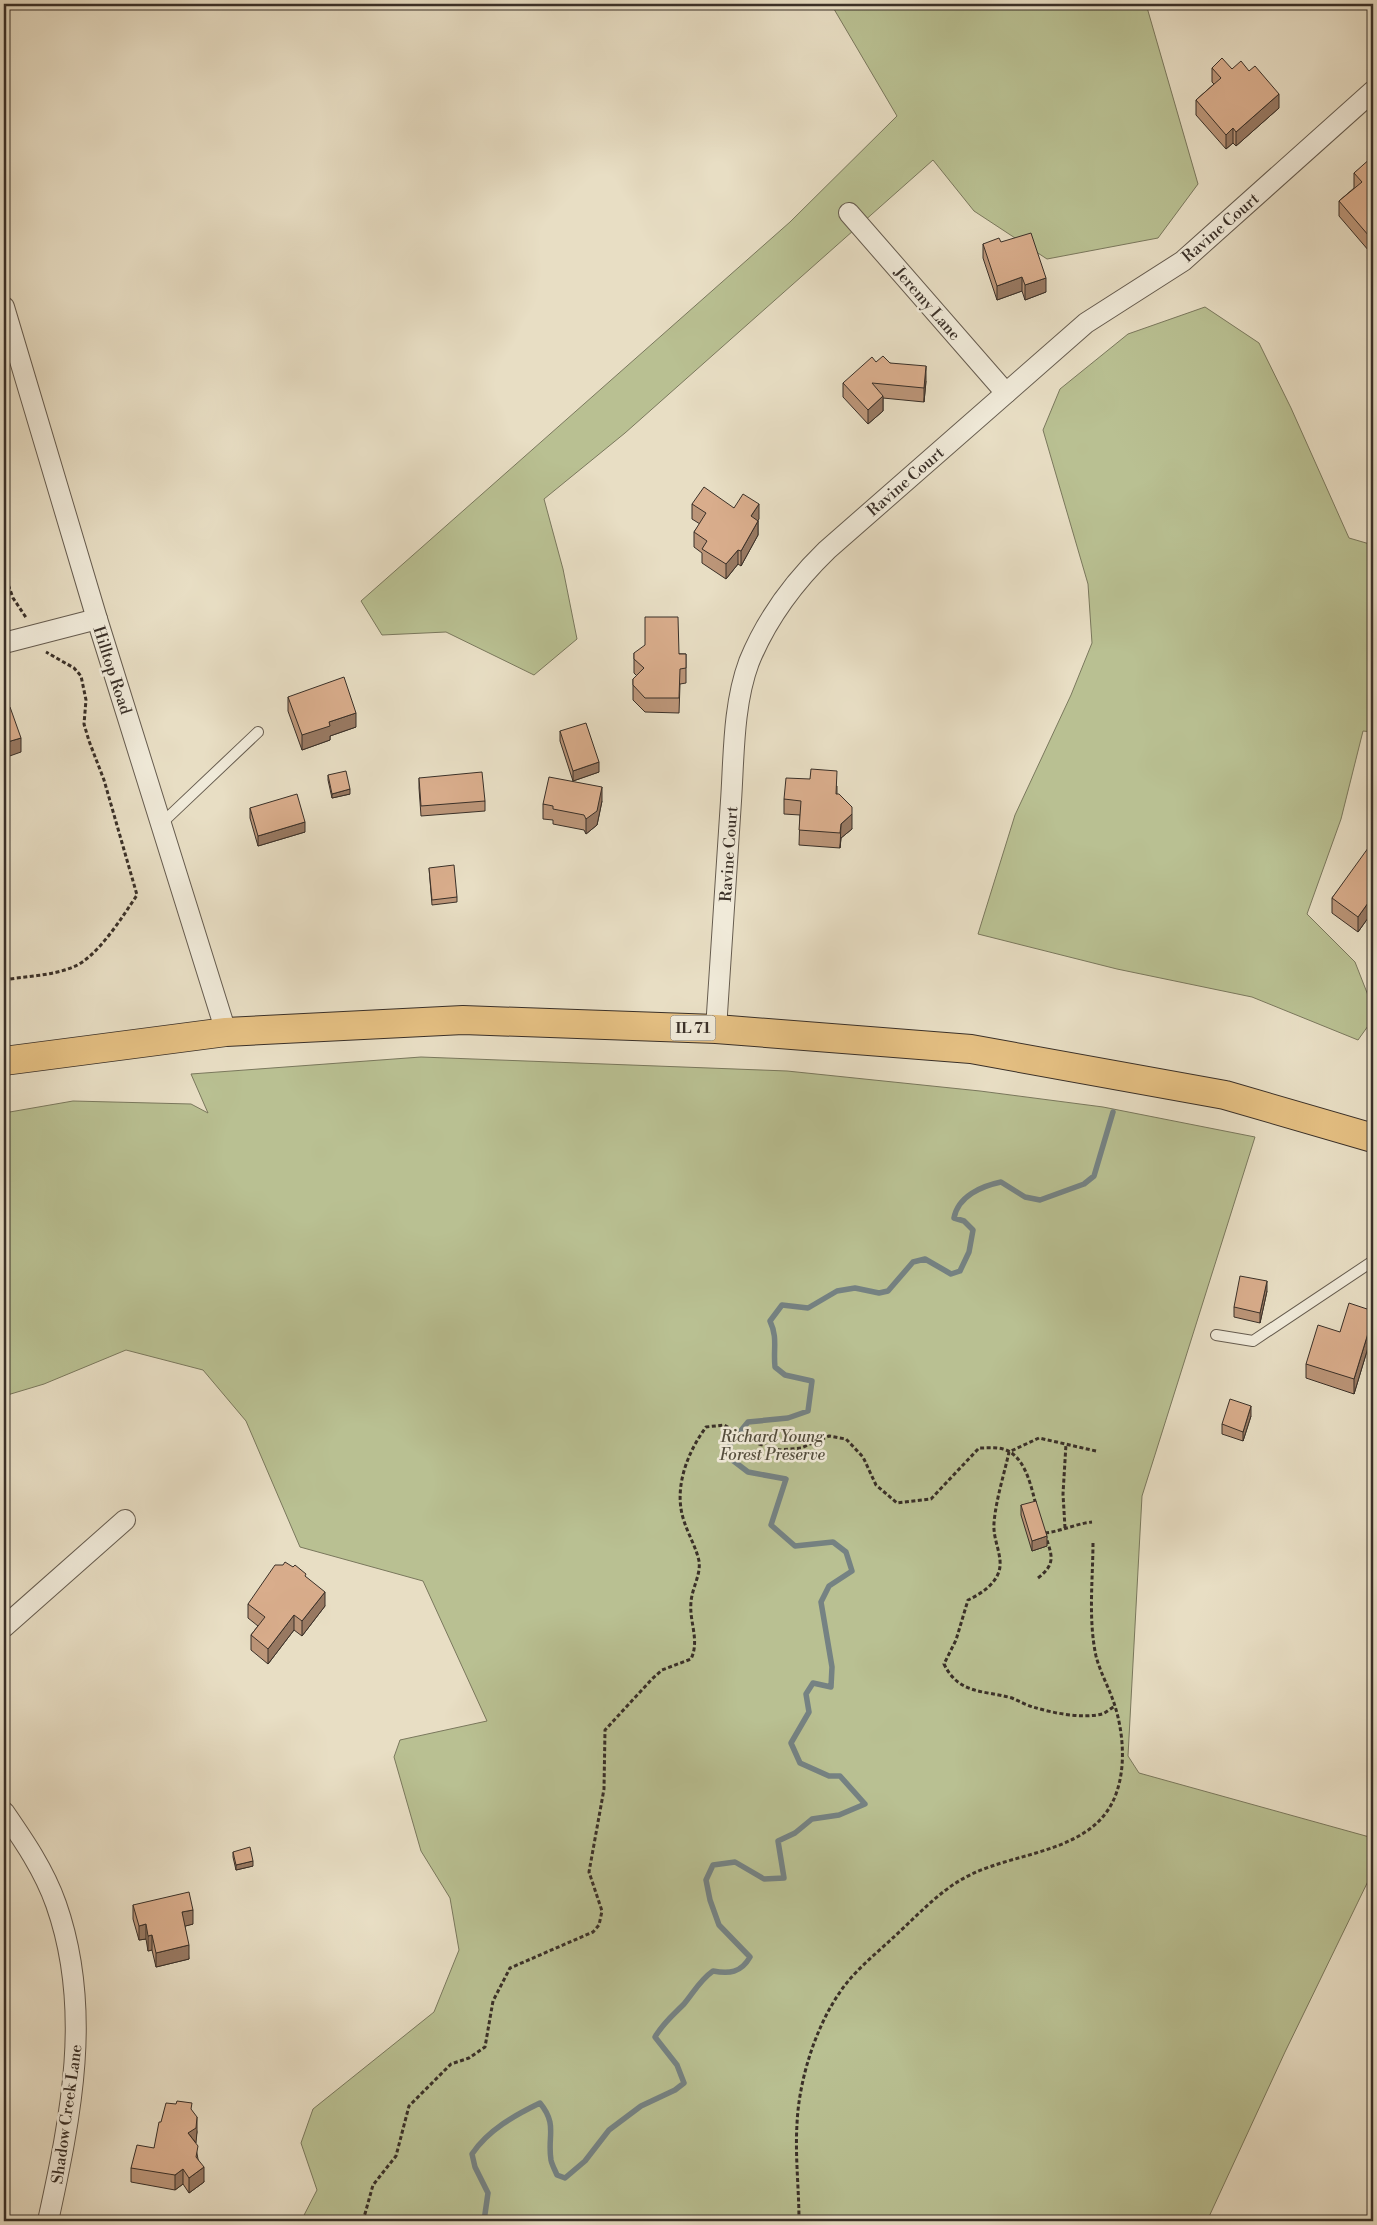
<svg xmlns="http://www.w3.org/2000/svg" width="1377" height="2225" font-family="'Libre Bodoni',serif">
<rect width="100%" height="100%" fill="#e8dec4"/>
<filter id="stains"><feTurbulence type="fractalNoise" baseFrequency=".004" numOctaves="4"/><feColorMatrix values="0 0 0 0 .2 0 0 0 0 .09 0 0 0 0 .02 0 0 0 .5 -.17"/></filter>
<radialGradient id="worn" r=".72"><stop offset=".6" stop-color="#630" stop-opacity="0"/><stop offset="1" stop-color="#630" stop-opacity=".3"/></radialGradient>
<g fill="#b9c092" stroke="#7a785d">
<polygon points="831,4 1146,4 1198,184 1158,238 1047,259 974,211 933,160 625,433 544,499 563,569 577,639 534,675 446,632 382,635 361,601 790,222 897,116"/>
<polygon points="1205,307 1259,343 1291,408 1349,538 1373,545 1373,732 1363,731 1341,819 1307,914 1355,962 1373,1008 1373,1019 1358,1040 1252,997 1117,969 978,934 1015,815 1071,695 1092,643 1088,584 1043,430 1060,389 1128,334"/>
<polygon points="421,1057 787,1071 980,1091 1103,1107 1255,1137 1142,1496 1128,1756 1139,1773 1373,1838 1373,1871 1285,2052 1207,2221 301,2221 317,2190 301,2143 313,2109 434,2012 459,1950 450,1898 421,1851 394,1757 400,1740 487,1721 423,1581 300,1547 246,1421 203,1370 126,1350 44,1384 4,1396 4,1113 73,1101 191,1104 208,1113 191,1074"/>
</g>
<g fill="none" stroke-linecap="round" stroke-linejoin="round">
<path stroke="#758283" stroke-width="5.5" d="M484 2221 488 2193 475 2167 472 2154C488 2130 515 2115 540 2103 558 2125 547 2136 551 2160 552 2165 555 2170 557 2175L565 2178 585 2161 609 2130 641 2106 675 2090 684 2083 677 2065 655 2037C663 2023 673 2015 684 2004 694 1992 700 1980 713 1971 729 1974 741 1973 750 1957L719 1925 710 1900 706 1880 713 1865 735 1862 764 1879 784 1878 778 1841 795 1833 812 1819 839 1815 865 1804 840 1776H829L800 1763 791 1743 809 1712 806 1694 813 1683 831 1687 832 1667 821 1602 829 1586 852 1571 846 1552 833 1542 795 1546 771 1525 786 1479 748 1472 731 1459 730 1444 748 1422 788 1418 808 1411 812 1381 785 1375 775 1367C773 1349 778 1338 770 1321L782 1305 808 1308 837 1291 855 1288 879 1293 888 1291 913 1262 925 1259 951 1274 960 1271 969 1252 973 1230 964 1221 954 1218C958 1196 982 1186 1001 1182L1025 1197 1040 1200 1084 1184 1094 1176 1113 1112"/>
<defs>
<g id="service">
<polyline points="162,823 258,732"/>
<polyline points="1216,1335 1253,1341 1373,1261"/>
</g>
<g id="minor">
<polyline points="849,213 1006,393"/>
<polyline points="4,307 97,619 226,1032"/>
<polyline points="4,643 97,619"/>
<path d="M716 1029C721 953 726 877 731 801 734 756 733 705 749 662 766 620 795 581 827 550L1086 323 1183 261 1373 91"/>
<polyline points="4,1627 125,1520"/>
<path d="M4 1812C24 1841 44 1870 56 1904 93 2009 71 2116 48 2221"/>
</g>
<polyline id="primary" points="4,1061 226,1032 463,1020 716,1029 971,1049 1225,1095 1373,1138"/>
</defs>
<use href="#service" stroke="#665c4f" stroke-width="12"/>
<use href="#minor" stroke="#665c4f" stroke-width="22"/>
<use href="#primary" stroke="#3a3028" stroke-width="30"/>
<g stroke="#3a3028" stroke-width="3" stroke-dasharray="4 2.5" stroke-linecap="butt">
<polyline points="4,538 4,547"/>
<polyline points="4,573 13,598 27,619"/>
<path d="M4 980C26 976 52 976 73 967 97 958 123 916 137 895L104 780 89 741 84 724 86 700 81 676 74 668 46 652"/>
<path d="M1096 1451 1039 1438 1009 1452C1004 1475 996 1499 994 1523 993 1537 999 1548 1000 1561 1002 1580 983 1593 968 1600L956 1640 944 1664C959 1695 984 1690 1012 1698 1019 1701 1026 1705 1033 1707 1053 1713 1082 1719 1102 1714 1106 1713 1111 1708 1115 1706"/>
<polyline points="1065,1528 1063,1494 1066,1444"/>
<path d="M1045 1533C1062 1531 1075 1524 1092 1522"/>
<path d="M1038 1578C1056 1564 1052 1556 1046 1537"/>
<path d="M363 2221 373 2185 396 2156 409 2106 451 2064 469 2058 485 2047 493 2001 510 1968 593 1932 599 1925 602 1911 589 1872 604 1789 605 1730 652 1679 662 1670 691 1659C700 1640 689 1622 691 1602 692 1588 701 1575 699 1561 696 1547 688 1534 684 1521 673 1489 687 1453 706 1427L724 1425 759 1444 780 1450 801 1448 829 1436 846 1439 863 1457 876 1485 897 1503 931 1499 979 1448C987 1448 996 1447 1003 1449 1025 1455 1031 1486 1036 1505"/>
<path d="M799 2221C799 2189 795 2156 797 2124 799 2076 819 2015 850 1979 864 1963 881 1949 896 1935 920 1913 942 1888 972 1874 1019 1851 1098 1852 1117 1791 1126 1764 1123 1730 1114 1703 1109 1688 1100 1672 1096 1656 1088 1619 1093 1579 1093 1541"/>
</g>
<use href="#service" stroke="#f0ead9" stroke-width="10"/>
<use href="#minor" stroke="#f0ead9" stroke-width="20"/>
<use href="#primary" stroke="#e4bf82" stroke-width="28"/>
</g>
<g fill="#bb9578" stroke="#3a3028">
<polygon points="1212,68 1232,69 1279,108 1236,146 1233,143 1226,149 1196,115 1196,100 1214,84 1212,82"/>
<polygon points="1373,159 1369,251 1339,216 1339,201 1354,188 1354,173"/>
<polygon points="1001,242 1046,292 1025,300 1022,291 997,300 983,258 983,244"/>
<polygon points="876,362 890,363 926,381 924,402 883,398 883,411 868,424 843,397 843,383"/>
<polygon points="692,504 734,508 759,519 758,520 758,535 741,566 738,564 726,579 702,563 702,553 694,547 694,532 700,524 692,519"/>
<polygon points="634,653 686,654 686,683 680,684 679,713 645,712 633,700 633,679 637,676 634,673"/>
<polygon points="288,697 356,727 330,736 330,740 302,750 288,711"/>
<polygon points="560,731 599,772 573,781 560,741"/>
<polygon points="328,775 350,794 332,798 328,780"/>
<polygon points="419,778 485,801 485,811 421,816 419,788"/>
<polygon points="837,786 837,794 852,829 841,838 840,848 799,845 800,815 784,814 784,799"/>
<polygon points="1373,798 1373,825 1370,824 1370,805"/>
<polygon points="602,801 597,825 586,834 584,830 553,824 553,820 543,819 543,804"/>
<polygon points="250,808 305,832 258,846 250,818"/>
<polygon points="1373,845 1373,911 1358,932 1332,913 1332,898"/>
<polygon points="429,868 457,897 457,902 432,905"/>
<polygon points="1267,1291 1260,1323 1234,1317 1234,1307"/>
<polygon points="1373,1311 1373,1331 1354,1394 1306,1378 1306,1364 1340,1332"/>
<polygon points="1251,1416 1243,1441 1222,1434 1222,1424"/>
<polygon points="1021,1505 1047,1546 1032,1551 1021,1515"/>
<polygon points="306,1577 325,1606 302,1636 294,1630 268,1664 251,1650 251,1635 258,1626 248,1618 248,1604"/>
<polygon points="233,1852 253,1866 236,1870 233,1857"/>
<polygon points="133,1905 193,1924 185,1926 189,1959 156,1967 152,1950 148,1951 146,1939 139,1940 133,1919"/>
<polygon points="192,2111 197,2132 195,2143 198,2159 204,2182 189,2193 183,2184 175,2190 131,2182 131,2168 154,2148"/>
</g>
<g fill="#987962" stroke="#3a3028">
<polygon points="1279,94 1279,108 1236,146 1236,132"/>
<polygon points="1233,128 1233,143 1226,149 1226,135"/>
<polygon points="1373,232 1373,247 1369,251 1369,236"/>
<polygon points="1022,277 1022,291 997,300 997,286"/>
<polygon points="1046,278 1046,292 1025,300 1025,285"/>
<polygon points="926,366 926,381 924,402 924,388"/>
<polygon points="883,396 883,411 868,424 868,410"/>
<polygon points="759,504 759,519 751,530 751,516"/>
<polygon points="758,521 758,535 741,566 741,551"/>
<polygon points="738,550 738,564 726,579 726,564"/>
<polygon points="356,713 356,727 330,736 330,740 302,750 302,735 329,722"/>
<polygon points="21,738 21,752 4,758 4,743"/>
<polygon points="599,762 599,772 573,781 573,771"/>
<polygon points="602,787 602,801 597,825 586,834 586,819"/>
<polygon points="350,789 350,794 332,798 332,794"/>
<polygon points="852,814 852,829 841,838 840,848 841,824"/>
<polygon points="305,822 305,832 258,846 258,836"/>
<polygon points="1373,896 1373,911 1358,932 1358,917"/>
<polygon points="1267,1281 1267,1291 1260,1323 1260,1313"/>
<polygon points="1373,1317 1373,1331 1354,1394 1354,1379"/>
<polygon points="1251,1406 1251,1416 1243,1441 1243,1432"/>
<polygon points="1047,1536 1047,1546 1032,1551 1032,1541"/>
<polygon points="325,1592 325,1606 302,1636 302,1621"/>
<polygon points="294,1615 294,1630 268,1664 268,1649"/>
<polygon points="253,1861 253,1866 236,1870 236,1865"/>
<polygon points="193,1910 193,1924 182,1927 182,1912"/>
<polygon points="146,1924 146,1939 139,1940 139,1926"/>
<polygon points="152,1935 152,1950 148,1951 148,1936"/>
<polygon points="189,1945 189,1959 156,1967 156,1953"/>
<polygon points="197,2117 197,2132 196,2143 188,2133"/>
<polygon points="204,2167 204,2182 189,2193 189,2178"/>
<polygon points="183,2169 183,2184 175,2190 175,2175"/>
</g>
<g fill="#d9ad8c" stroke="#3a3028">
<polygon points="1222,58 1232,69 1241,61 1249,71 1255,66 1279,94 1236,132 1233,128 1226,135 1196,100 1221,78 1212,68"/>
<polygon points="1372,157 1373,159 1373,232 1369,236 1339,201 1362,182 1354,173"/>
<polygon points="1031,233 1046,278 1025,285 1022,277 997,286 983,244 999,238 1001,242"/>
<polygon points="883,356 890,363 926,366 924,388 872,383 883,396 868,410 843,383 872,357 876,362"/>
<polygon points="704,487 734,508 743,494 759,504 751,516 758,521 741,551 738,550 726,564 702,549 707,541 694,532 706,513 692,504"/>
<polygon points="645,617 678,617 679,654 686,654 686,668 680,669 679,698 645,698 633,685 633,679 644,668 634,659 634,653 645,645"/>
<polygon points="344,677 356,713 329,722 330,726 302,735 288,697"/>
<polygon points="10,707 21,738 4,743 4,709"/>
<polygon points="586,723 599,762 573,771 560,731"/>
<polygon points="811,769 837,771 836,794 839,794 852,807 852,814 841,824 840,833 799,830 801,801 784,799 786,778 810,779"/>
<polygon points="346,771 350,789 332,794 328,775"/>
<polygon points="482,772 485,801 421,806 419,778"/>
<polygon points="549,777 602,787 597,811 586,819 584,815 553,809 553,806 543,804"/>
<polygon points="297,794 305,822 258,836 250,808"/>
<polygon points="1373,798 1373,806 1370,805"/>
<polygon points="1371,844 1373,845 1373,896 1358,917 1332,898"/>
<polygon points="454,865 457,897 432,900 429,868"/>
<polygon points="1240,1276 1267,1281 1260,1313 1234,1307"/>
<polygon points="1349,1303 1373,1311 1373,1317 1354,1379 1306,1364 1318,1325 1340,1332"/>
<polygon points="1230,1399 1251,1406 1243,1432 1222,1424"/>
<polygon points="1036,1501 1047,1536 1032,1541 1021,1505"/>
<polygon points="285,1562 293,1567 295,1565 306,1574 305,1576 325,1592 302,1621 294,1615 268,1649 251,1635 265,1617 248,1604 275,1565 283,1565"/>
<polygon points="250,1847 253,1861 236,1865 233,1852"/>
<polygon points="189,1892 193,1910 182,1912 189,1945 156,1953 152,1935 148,1936 146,1924 139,1926 133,1905"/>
<polygon points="177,2101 192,2103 191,2109 197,2117 196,2128 188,2133 198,2146 196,2157 204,2167 189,2178 183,2169 175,2175 131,2168 137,2145 154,2148 159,2122 161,2122 166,2103 176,2104"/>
</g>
<g text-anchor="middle" stroke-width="5" stroke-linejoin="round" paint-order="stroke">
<rect fill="#f0ead9" stroke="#71685d" stroke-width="1" x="670.5" y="1015.5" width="45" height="25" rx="4"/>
<g font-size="15" font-weight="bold" fill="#3a3028">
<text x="693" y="1033">IL 71</text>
</g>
<g font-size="16" fill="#3a3028" stroke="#f0ead9">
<text transform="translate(1220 227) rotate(-41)" y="6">Ravine Court</text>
<text transform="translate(928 303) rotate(49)" y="6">Jeremy Lane</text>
<text transform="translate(905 481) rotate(-41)" y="6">Ravine Court</text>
<text transform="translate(113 670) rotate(72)" y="6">Hilltop Road</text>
<text transform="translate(728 854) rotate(-86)" y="6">Ravine Court</text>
<text transform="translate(66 2114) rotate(-82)" y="6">Shadow Creek Lane</text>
</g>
<g font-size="16" font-style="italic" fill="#534d3d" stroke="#f0ead9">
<text x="772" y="1442">Richard Young<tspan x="772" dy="18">Forest Preserve</tspan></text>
</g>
</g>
<rect width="1377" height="2225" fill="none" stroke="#e8dec4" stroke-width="20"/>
<rect x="5" y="5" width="1367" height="2215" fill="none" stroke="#3a3028" stroke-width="2.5"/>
<rect x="10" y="10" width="1357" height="2205" fill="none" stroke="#3a3028"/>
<rect width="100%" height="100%" filter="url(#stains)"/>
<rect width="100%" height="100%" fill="url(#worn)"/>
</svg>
